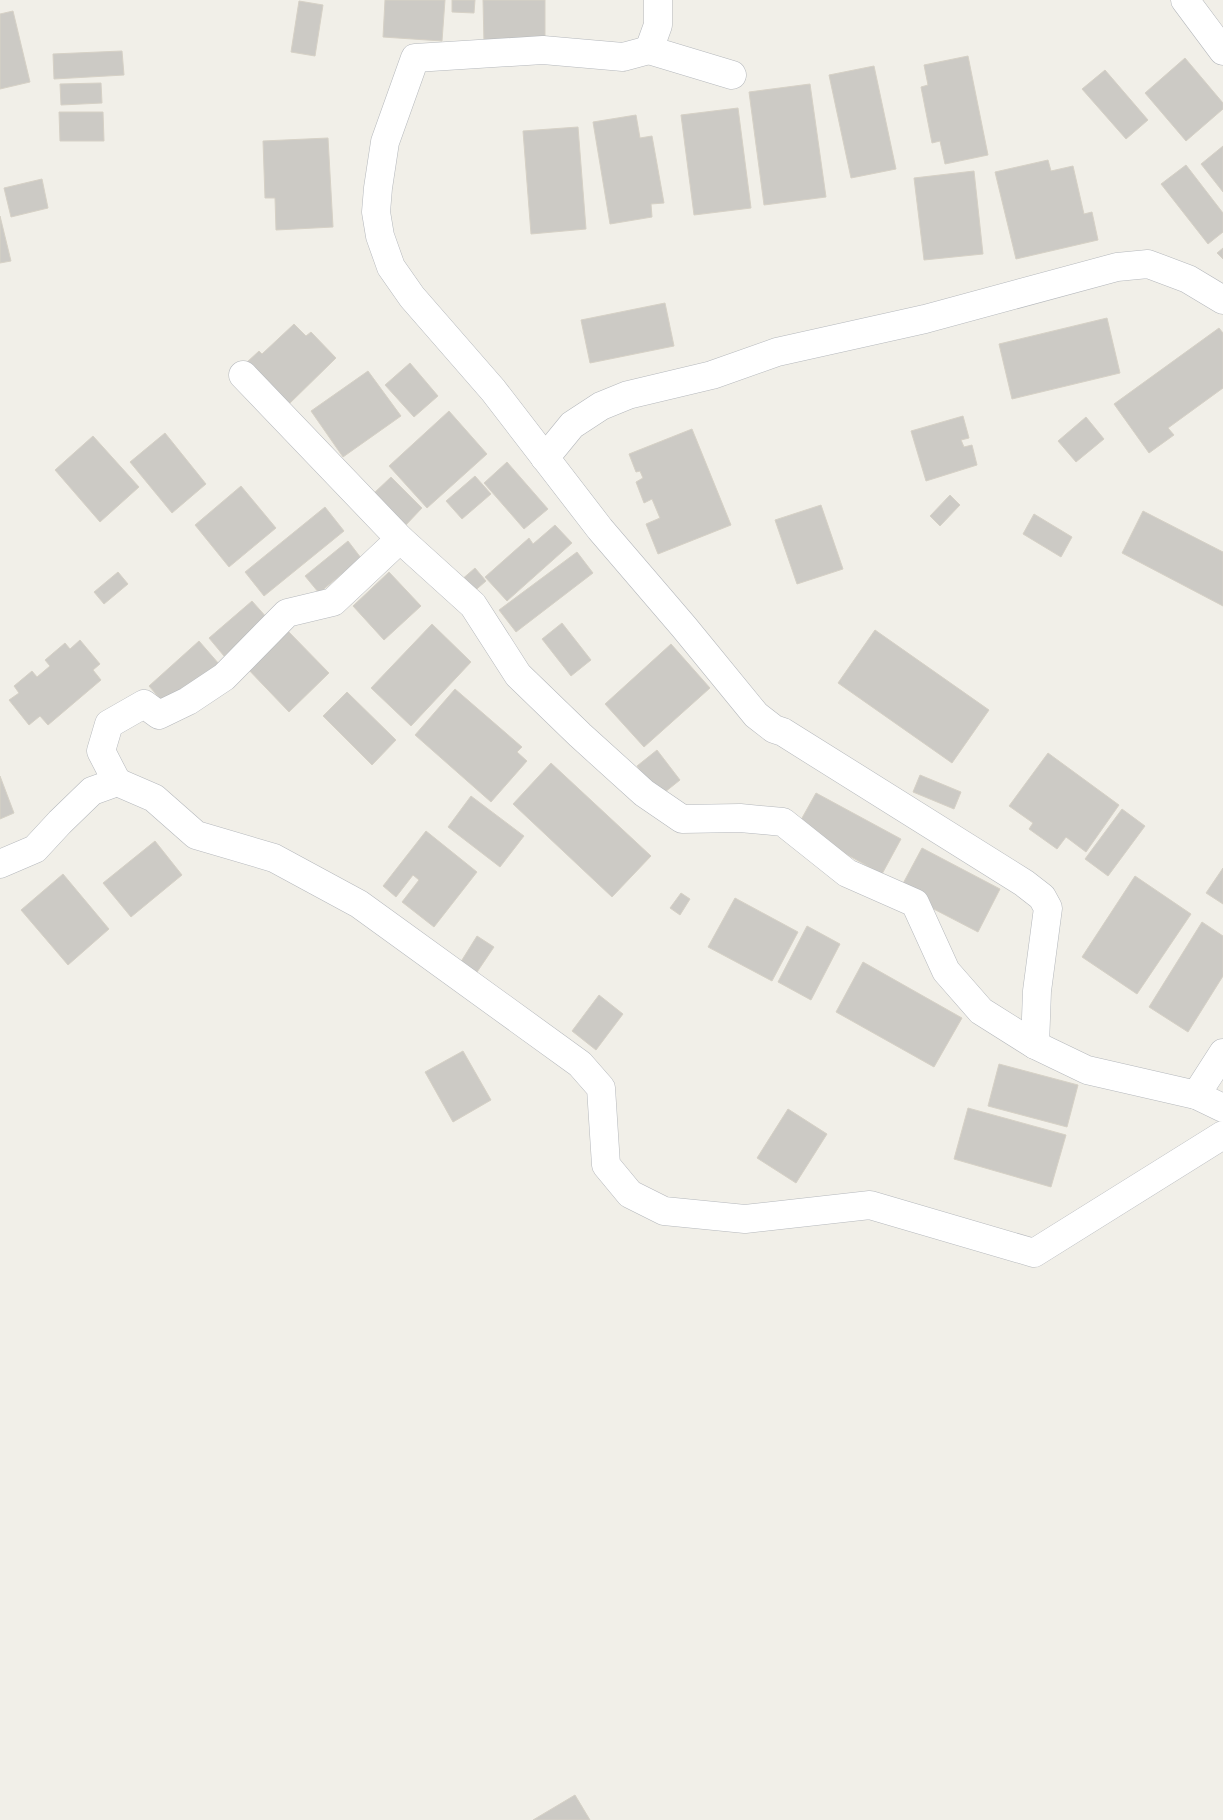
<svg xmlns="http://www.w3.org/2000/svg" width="1223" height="1820" font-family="'Roboto Condensed',sans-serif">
<rect width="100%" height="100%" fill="#f1efe8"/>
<g fill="#cccac5" stroke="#d6d1c6">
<polygon points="385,0 445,0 442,41 383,37"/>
<polygon points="452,0 475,0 474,13 452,12"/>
<polygon points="483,0 545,0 545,43 484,44"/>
<polygon points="299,1 323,5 315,56 291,52"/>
<polygon points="13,11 30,82 0,89 0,14"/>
<polygon points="122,51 124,75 54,79 53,54"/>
<polygon points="968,56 988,155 945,164 940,141 932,143 921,87 928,85 924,65"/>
<polygon points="1185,58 1223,103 1223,109 1186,141 1145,93"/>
<polygon points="874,66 896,169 851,178 829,75"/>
<polygon points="1105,70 1148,120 1126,139 1082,89"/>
<polygon points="101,83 102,103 61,105 60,84"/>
<polygon points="810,84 826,197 764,205 749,92"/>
<polygon points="738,108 751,208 694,215 681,115"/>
<polygon points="59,112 103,112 104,141 60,141"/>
<polygon points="636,115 640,138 652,136 664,203 651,204 652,217 610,224 593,122"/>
<polygon points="578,127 586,229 531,234 523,131"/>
<polygon points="328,138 333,227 276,230 275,198 265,198 263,141"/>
<polygon points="1223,146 1223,192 1201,164"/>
<polygon points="1048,160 1051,171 1073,166 1084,214 1092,212 1098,240 1016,259 995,172"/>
<polygon points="1186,165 1223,213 1223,232 1208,244 1161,184"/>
<polygon points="974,171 983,254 924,260 914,178"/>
<polygon points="42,179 48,208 11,217 4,188"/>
<polygon points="0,216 11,261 0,263"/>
<polygon points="1223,248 1223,259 1217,253"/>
<polygon points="665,303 674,346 590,363 581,320"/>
<polygon points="1107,318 1120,373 1012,399 999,344"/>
<polygon points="294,324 306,336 311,332 336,358 287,406 246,363 259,351 262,354"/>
<polygon points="1219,328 1223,333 1223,388 1168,428 1174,435 1149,453 1114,404"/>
<polygon points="410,363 438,396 414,417 385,385"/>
<polygon points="368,371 401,416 343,457 311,411"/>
<polygon points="449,411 487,454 427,508 389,466"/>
<polygon points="963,416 969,438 961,440 964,447 972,445 977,465 926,481 911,431"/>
<polygon points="1086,417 1104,439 1076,462 1058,441"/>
<polygon points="692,429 731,525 658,554 646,524 660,518 652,499 644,503 636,482 643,478 640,471 636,472 629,454"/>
<polygon points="165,433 206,484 172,513 130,462"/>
<polygon points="93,436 139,487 100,522 55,470"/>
<polygon points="507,462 548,509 524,529 484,483"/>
<polygon points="475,476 491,494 462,519 446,501"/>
<polygon points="391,477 422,508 404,527 372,495"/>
<polygon points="241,486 276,528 229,567 195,525"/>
<polygon points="950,495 960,505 940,526 930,516"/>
<polygon points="821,505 843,569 797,584 775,520"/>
<polygon points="325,507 344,531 264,596 245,572"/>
<polygon points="1143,511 1223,552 1223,606 1122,553"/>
<polygon points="1034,514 1072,537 1061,557 1023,534"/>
<polygon points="555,525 572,543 507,601 485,577 529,538 533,544"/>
<polygon points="348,541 361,558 319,593 305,576"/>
<polygon points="577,552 593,573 516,632 499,610"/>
<polygon points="475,568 486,581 471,594 460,581"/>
<polygon points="118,572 128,584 104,604 94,592"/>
<polygon points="389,572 421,606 384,640 353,606"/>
<polygon points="252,601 268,619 224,656 209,638"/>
<polygon points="562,623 591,660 571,676 542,639"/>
<polygon points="432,624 471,662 411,726 371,688"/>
<polygon points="285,628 329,673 289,712 245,666"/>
<polygon points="875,630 989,710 952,763 838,683"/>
<polygon points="80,640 100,664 93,670 101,680 48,725 40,716 29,725 9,700 19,693 14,686 32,671 37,677 50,666 45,660 65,643 70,649"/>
<polygon points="199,641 219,664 169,709 149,686"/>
<polygon points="671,644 710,688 644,747 605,704"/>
<polygon points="455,689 522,747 517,752 527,761 491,802 415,735"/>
<polygon points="347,692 396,740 372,765 323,716"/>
<polygon points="657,750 680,780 660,796 637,766"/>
<polygon points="1048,753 1119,805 1086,852 1066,837 1057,849 1029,829 1033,823 1009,806"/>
<polygon points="551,763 651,856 612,897 513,804"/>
<polygon points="920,775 961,792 954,809 913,792"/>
<polygon points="0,776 14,813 0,819"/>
<polygon points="816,793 901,839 882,874 797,827"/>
<polygon points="471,796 524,836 500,867 448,827"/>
<polygon points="1122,809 1145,826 1108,876 1085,859"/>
<polygon points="426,831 477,872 434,927 402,902 419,880 413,875 396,897 383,886"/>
<polygon points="155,841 182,875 131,917 103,883"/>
<polygon points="922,848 1000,889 978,932 899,891"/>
<polygon points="1223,868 1223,904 1206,893"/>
<polygon points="63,874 109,929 68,965 21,910"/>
<polygon points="1135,876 1191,914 1137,994 1082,957"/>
<polygon points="681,893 690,899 680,915 670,908"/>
<polygon points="735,898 798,932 772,981 708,947"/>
<polygon points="1202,922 1223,936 1223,976 1188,1032 1149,1007"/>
<polygon points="807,926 840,944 811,1000 778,982"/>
<polygon points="477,936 494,947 473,978 457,968"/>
<polygon points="863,962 962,1018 934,1067 836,1012"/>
<polygon points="599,995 623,1014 596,1050 572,1031"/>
<polygon points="463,1051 491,1100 453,1122 425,1072"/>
<polygon points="999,1064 1078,1085 1067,1127 988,1106"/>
<polygon points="968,1108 1066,1135 1051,1187 954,1159"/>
<polygon points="788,1109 827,1134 796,1183 757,1158"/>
<polygon points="575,1795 590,1820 533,1820"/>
</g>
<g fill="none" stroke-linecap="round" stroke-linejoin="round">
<defs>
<g id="minor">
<polyline points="1185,0 1223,51"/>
<polyline points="649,50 658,25 658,0"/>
<polyline points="732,75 649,50 623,57 543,50 415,58 385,142 378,188 376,212 380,236 391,267 412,297 493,390 600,529 684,627 756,715 774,729 783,732 1024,883 1042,897 1048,908 1037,991 1035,1045"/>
<polyline points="243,375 400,539 473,605 518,675 580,735 644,793 682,819 740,818 783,822 847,873 915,903 946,971 981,1011 1035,1045 1087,1070 1196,1095 1223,1108"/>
<polyline points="545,458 572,425 601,406 628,395 712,375 777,352 925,319 1117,267 1148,264 1188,279 1223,300"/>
<polyline points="117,782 154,798 196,835 274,858 359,904 580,1064 601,1088 606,1165 630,1194 664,1211 745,1219 870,1205 1034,1253 1223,1135"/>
<polyline points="0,864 35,849 60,822 92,791 117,782 101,751 109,724 144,704 159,715 188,701 224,677 287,613 333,602 400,539"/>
<polyline points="1196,1095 1223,1053"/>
</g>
</defs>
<use href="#minor" stroke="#b5b8bc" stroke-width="29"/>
<use href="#minor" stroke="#fff" stroke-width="28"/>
</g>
</svg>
